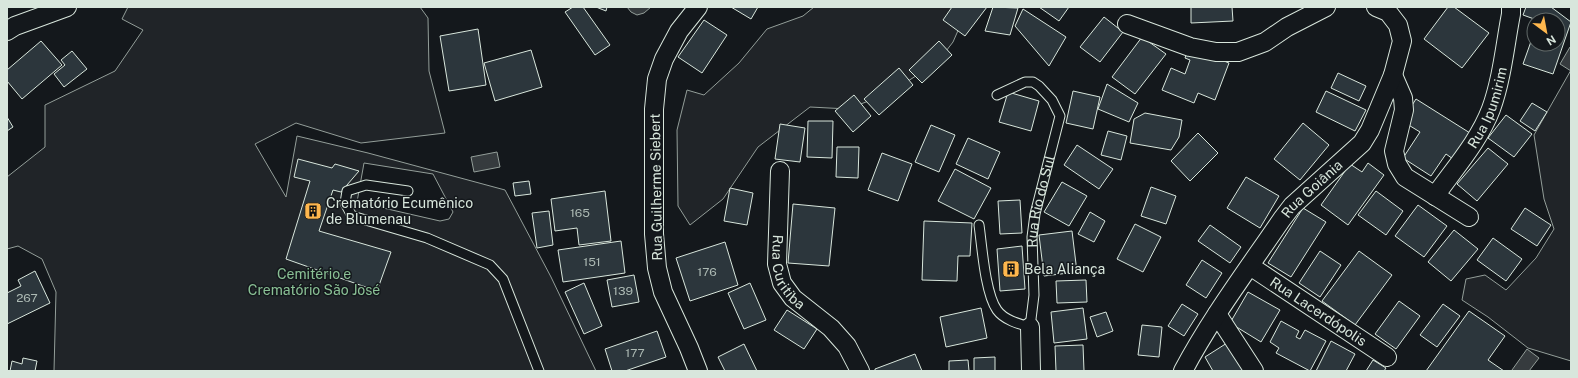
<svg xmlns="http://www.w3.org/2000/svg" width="1578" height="378" font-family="'Public Sans',sans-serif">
<rect width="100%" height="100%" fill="#14181c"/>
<g fill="#202428" stroke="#939e99" fill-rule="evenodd">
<path d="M128 7H420L428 18 429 71 445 133 361 143 296 123 255 144 286 197 297 136 368 153 505 190 551 277 596 371H54L56 292 42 259 18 246 7 249V177L45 147V105L115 71 143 30 122 19ZM364 163 433 174 453 212 449 219 440 221 357 202Z"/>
<polygon points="814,7 964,7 964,17 953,42 933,68 919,74 889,93 848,109 810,107 758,147 723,199 690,225 678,206 677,130 687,90 704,95 739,63 767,29 803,16"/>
<polygon points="1571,70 1571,361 1528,348 1488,317 1462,300 1466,279 1485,275 1506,290 1536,258 1554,229 1544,199 1534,135"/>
</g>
<g fill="#363b3e" stroke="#939e99">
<polygon points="627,7 651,7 644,13 637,15 631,12"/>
<polygon points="1570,47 1571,47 1571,71 1560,64"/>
<polygon points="497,152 500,167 474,172 471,157"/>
<polygon points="1527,349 1539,358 1529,371 1513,371 1512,370"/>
</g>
<g fill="#2c363c" stroke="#d8e6dc">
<polygon points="573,7 583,7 610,45 595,55 565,12"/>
<polygon points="596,7 607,7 606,11"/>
<polygon points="731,7 758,7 751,19"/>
<polygon points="952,7 987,7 965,36 943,20"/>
<polygon points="993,7 1018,8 1010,35 985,31"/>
<polygon points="1039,7 1069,7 1059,21"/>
<polygon points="1191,7 1232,7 1233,21 1191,23"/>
<polygon points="1448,7 1454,7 1489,33 1462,68 1424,39"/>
<polygon points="1526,7 1551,7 1571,22 1553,74 1523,64 1534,33 1534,44 1558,44 1558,20 1537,20 1523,15"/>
<polygon points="1023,9 1066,37 1049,66 1015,26"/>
<polygon points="1104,17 1123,32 1100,62 1080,47"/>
<polygon points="704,20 727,35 702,73 678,57"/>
<polygon points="478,29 486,85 449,91 440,36"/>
<polygon points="1142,37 1166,54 1135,94 1112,77"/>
<polygon points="41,41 62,65 22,99 7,81 7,70"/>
<polygon points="939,41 952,55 922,83 909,70"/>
<polygon points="1189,47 1229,63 1215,100 1198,93 1194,103 1162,90 1171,68 1185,74 1190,60 1185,58"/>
<polygon points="531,50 542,87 495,101 484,63"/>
<polygon points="72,51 87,69 64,87 54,74 65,65 61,60"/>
<polygon points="899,68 913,85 879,115 864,99"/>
<polygon points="1338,73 1366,86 1359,101 1331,88"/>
<polygon points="1107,84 1138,103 1129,122 1098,109"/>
<polygon points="1073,91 1100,97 1093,129 1066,123"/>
<polygon points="1326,91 1366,110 1355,131 1316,112"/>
<polygon points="1008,92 1039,101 1031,131 999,122"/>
<polygon points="854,95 871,116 853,132 835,111"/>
<polygon points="1416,99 1470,133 1453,159 1446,154 1431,176 1403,158 1420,132 1402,121"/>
<polygon points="1532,103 1547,112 1535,131 1520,121"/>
<polygon points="1145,113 1182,120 1179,137 1171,150 1130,143 1134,119"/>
<polygon points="1506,115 1532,134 1514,157 1488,138"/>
<polygon points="7,117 13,127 7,131"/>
<polygon points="808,121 833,121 832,158 807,157"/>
<polygon points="1303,123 1329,145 1300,180 1274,159"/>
<polygon points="780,124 805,128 800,162 775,159"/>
<polygon points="931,125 955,135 939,172 915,162"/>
<polygon points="1108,131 1127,136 1121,160 1101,155"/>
<polygon points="1198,133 1218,153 1190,181 1171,161"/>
<polygon points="968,138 1000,152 988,179 956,164"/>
<polygon points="1077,145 1113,169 1099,189 1064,165"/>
<polygon points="837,147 859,147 858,178 836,177"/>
<polygon points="1488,148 1508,164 1477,201 1457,184"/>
<polygon points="882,153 912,164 898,201 868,190"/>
<polygon points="298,159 332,168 335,164 359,171 341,192 333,190 319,231 391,252 377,291 286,259 310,181 294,177"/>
<polygon points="1368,163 1384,175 1348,225 1321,205 1350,164 1362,172"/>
<polygon points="955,169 991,188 974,219 938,201"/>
<polygon points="1246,177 1279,196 1260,228 1227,208"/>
<polygon points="529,181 531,194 515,196 513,183"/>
<polygon points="1062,182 1087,196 1069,226 1044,212"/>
<polygon points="1151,187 1176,196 1166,224 1141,216"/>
<polygon points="730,188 753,193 747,225 724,221"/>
<polygon points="605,191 611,241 579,245 577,228 555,231 551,199"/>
<polygon points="1376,191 1403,211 1386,235 1358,215"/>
<polygon points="1020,200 1022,233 1000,234 998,201"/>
<polygon points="793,204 835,208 829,266 788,263"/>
<polygon points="1418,205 1447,226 1424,257 1395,236"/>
<polygon points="1303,208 1326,222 1291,277 1268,263"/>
<polygon points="1525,208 1551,225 1537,246 1511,229"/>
<polygon points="549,211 553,245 537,248 532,213"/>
<polygon points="1090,212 1105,221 1094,242 1078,234"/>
<polygon points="924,221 972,223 970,256 958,256 957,281 922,280"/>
<polygon points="1135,224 1161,237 1143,272 1117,259"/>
<polygon points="1210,225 1241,247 1230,263 1198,241"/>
<polygon points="1454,230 1478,249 1451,281 1428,262"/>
<polygon points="1072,231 1077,272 1044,276 1039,235"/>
<polygon points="1493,238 1522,259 1506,281 1477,260"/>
<polygon points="621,241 625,273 563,282 558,250"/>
<polygon points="725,242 738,285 690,301 676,258"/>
<polygon points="1022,246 1025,289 1000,291 997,249"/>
<polygon points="1320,251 1341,265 1320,297 1299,283"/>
<polygon points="1359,251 1392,275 1355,325 1322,301"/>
<polygon points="1202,260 1222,273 1206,298 1186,285"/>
<polygon points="35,271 50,303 7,324 7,293 21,286 18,280"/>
<polygon points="634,275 639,302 612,307 607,280"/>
<polygon points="1086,280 1087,302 1057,303 1056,281"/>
<polygon points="584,283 602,326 584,334 565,292"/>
<polygon points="750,283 766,320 744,329 728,293"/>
<polygon points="1248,292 1280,310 1261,342 1230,323"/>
<polygon points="1399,301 1420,316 1396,349 1375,334"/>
<polygon points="1182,304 1198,314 1184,336 1168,326"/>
<polygon points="1443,304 1460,316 1437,347 1420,335"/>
<polygon points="981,308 987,338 946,347 940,317"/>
<polygon points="1083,308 1087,339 1054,343 1051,312"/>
<polygon points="787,310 817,329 804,349 774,330"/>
<polygon points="1469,311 1505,336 1488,360 1504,371 1426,371"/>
<polygon points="1106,312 1113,331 1097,337 1090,317"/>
<polygon points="1281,321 1299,331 1296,337 1300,339 1305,330 1326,341 1310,371 1276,353 1279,348 1270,342"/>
<polygon points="1142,325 1162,327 1159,357 1138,355"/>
<polygon points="657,331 666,357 625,371 612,371 605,349"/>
<polygon points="1331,341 1355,354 1346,371 1316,371"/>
<polygon points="1227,343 1244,371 1213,371 1205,357"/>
<polygon points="744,344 757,371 725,371 718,357"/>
<polygon points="1083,345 1084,371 1056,371 1055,346"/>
<polygon points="915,354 922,371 875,371 875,369"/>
<polygon points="995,357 995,371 974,371 974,358"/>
<polygon points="23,358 37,361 35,371 7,371 10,371 12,361 22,364"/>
<polygon points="968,360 969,371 949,371 949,361"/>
<polygon points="1373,360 1386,368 1384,371 1366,371"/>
</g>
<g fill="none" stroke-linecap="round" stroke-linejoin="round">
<defs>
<g id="service">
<polyline points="408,191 366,185 347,191 345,203 352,216 427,238 490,265 503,279 539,371"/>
<path id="s1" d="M979 225C982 246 985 293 997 310 1004 320 1019 324 1030 327L1034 295 1032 237 1035 214 1060 116 1052 100 1039 86 1033 82H1025L997 95"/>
</g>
<g id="minor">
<polyline points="1127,24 1190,47 1216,52 1238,52 1265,42 1287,27 1326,7"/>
<polyline points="7,31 15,26 67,7"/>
<polyline points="1393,75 1403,98 1404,110 1394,151 1397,164 1405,177 1469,217"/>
<path id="s2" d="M780 171 777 264 782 283 793 298 831 328 847 346 860 371"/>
<path id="s3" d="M1435 196C1454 169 1479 141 1491 109 1502 79 1505 45 1511 14V7"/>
<path id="s4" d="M1250 266 1387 357"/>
<polyline points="1217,314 1254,371"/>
<polyline points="1030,327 1031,371"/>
<polyline points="698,371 689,348 663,292 657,268 654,234 654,109 657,79 664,59 679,31 698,7"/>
<path id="s5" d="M1183 371C1211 318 1248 269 1282 219L1292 206 1362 143 1370 130 1393 75 1402 41 1398 25 1388 12 1376 7"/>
</g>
</defs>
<use href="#service" stroke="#d8e6dc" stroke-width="11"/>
<use href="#minor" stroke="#d8e6dc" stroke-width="20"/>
<use href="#service" stroke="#14181c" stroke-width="9"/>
<use href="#minor" stroke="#14181c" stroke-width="18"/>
</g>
<defs>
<symbol id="building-square" viewBox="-11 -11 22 22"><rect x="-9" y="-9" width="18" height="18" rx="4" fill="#ffb74d" stroke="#14181c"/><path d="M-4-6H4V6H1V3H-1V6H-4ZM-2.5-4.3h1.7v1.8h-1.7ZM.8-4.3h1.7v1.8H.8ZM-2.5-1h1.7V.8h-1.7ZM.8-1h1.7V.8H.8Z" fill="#111"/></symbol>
</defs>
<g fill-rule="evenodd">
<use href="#building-square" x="303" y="201" width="20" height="20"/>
<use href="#building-square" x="1001" y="259" width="20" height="20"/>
</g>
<g text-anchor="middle" stroke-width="3" stroke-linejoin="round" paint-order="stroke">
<g font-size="12" fill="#adbab4">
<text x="580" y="217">165</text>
<text x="592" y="266">151</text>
<text x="707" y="276">176</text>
<text x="623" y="295">139</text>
<text x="27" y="302">267</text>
<text x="635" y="357">177</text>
</g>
<g font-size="14" fill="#d8e6dc" stroke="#14181c">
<text dy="5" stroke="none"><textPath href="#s3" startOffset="104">Rua Ipumirim</textPath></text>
<text transform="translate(656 187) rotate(-91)" y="5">Rua Guilherme Siebert</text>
<text dy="5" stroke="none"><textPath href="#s5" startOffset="224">Rua Goiânia</textPath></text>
<text dy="5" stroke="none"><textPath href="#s1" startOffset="252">Rua Rio do Sul</textPath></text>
<text dy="5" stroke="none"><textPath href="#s2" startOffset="104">Rua Curitiba</textPath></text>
<text dy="5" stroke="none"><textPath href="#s4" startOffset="82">Rua Lacerdópolis</textPath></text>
</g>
<g font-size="14" fill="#d8e6dc" stroke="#14181c" text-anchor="start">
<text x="326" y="208">Crematório Ecumênico<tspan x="326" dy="16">de Blumenau</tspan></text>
<text x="1024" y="274">Bela Aliança</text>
</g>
<g font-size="14" fill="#8ac095" stroke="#14181c">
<text x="314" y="279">Cemitério e<tspan x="314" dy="16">Crematório São José</tspan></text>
</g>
</g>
<rect width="1578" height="378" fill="none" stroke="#d8e6dc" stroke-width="16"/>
<g transform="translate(1546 32) rotate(148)"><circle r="19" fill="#14181c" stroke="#626a69"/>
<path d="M0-3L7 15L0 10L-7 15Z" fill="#ffb74d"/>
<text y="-6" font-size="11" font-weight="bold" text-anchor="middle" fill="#d8e6dc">N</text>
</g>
</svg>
